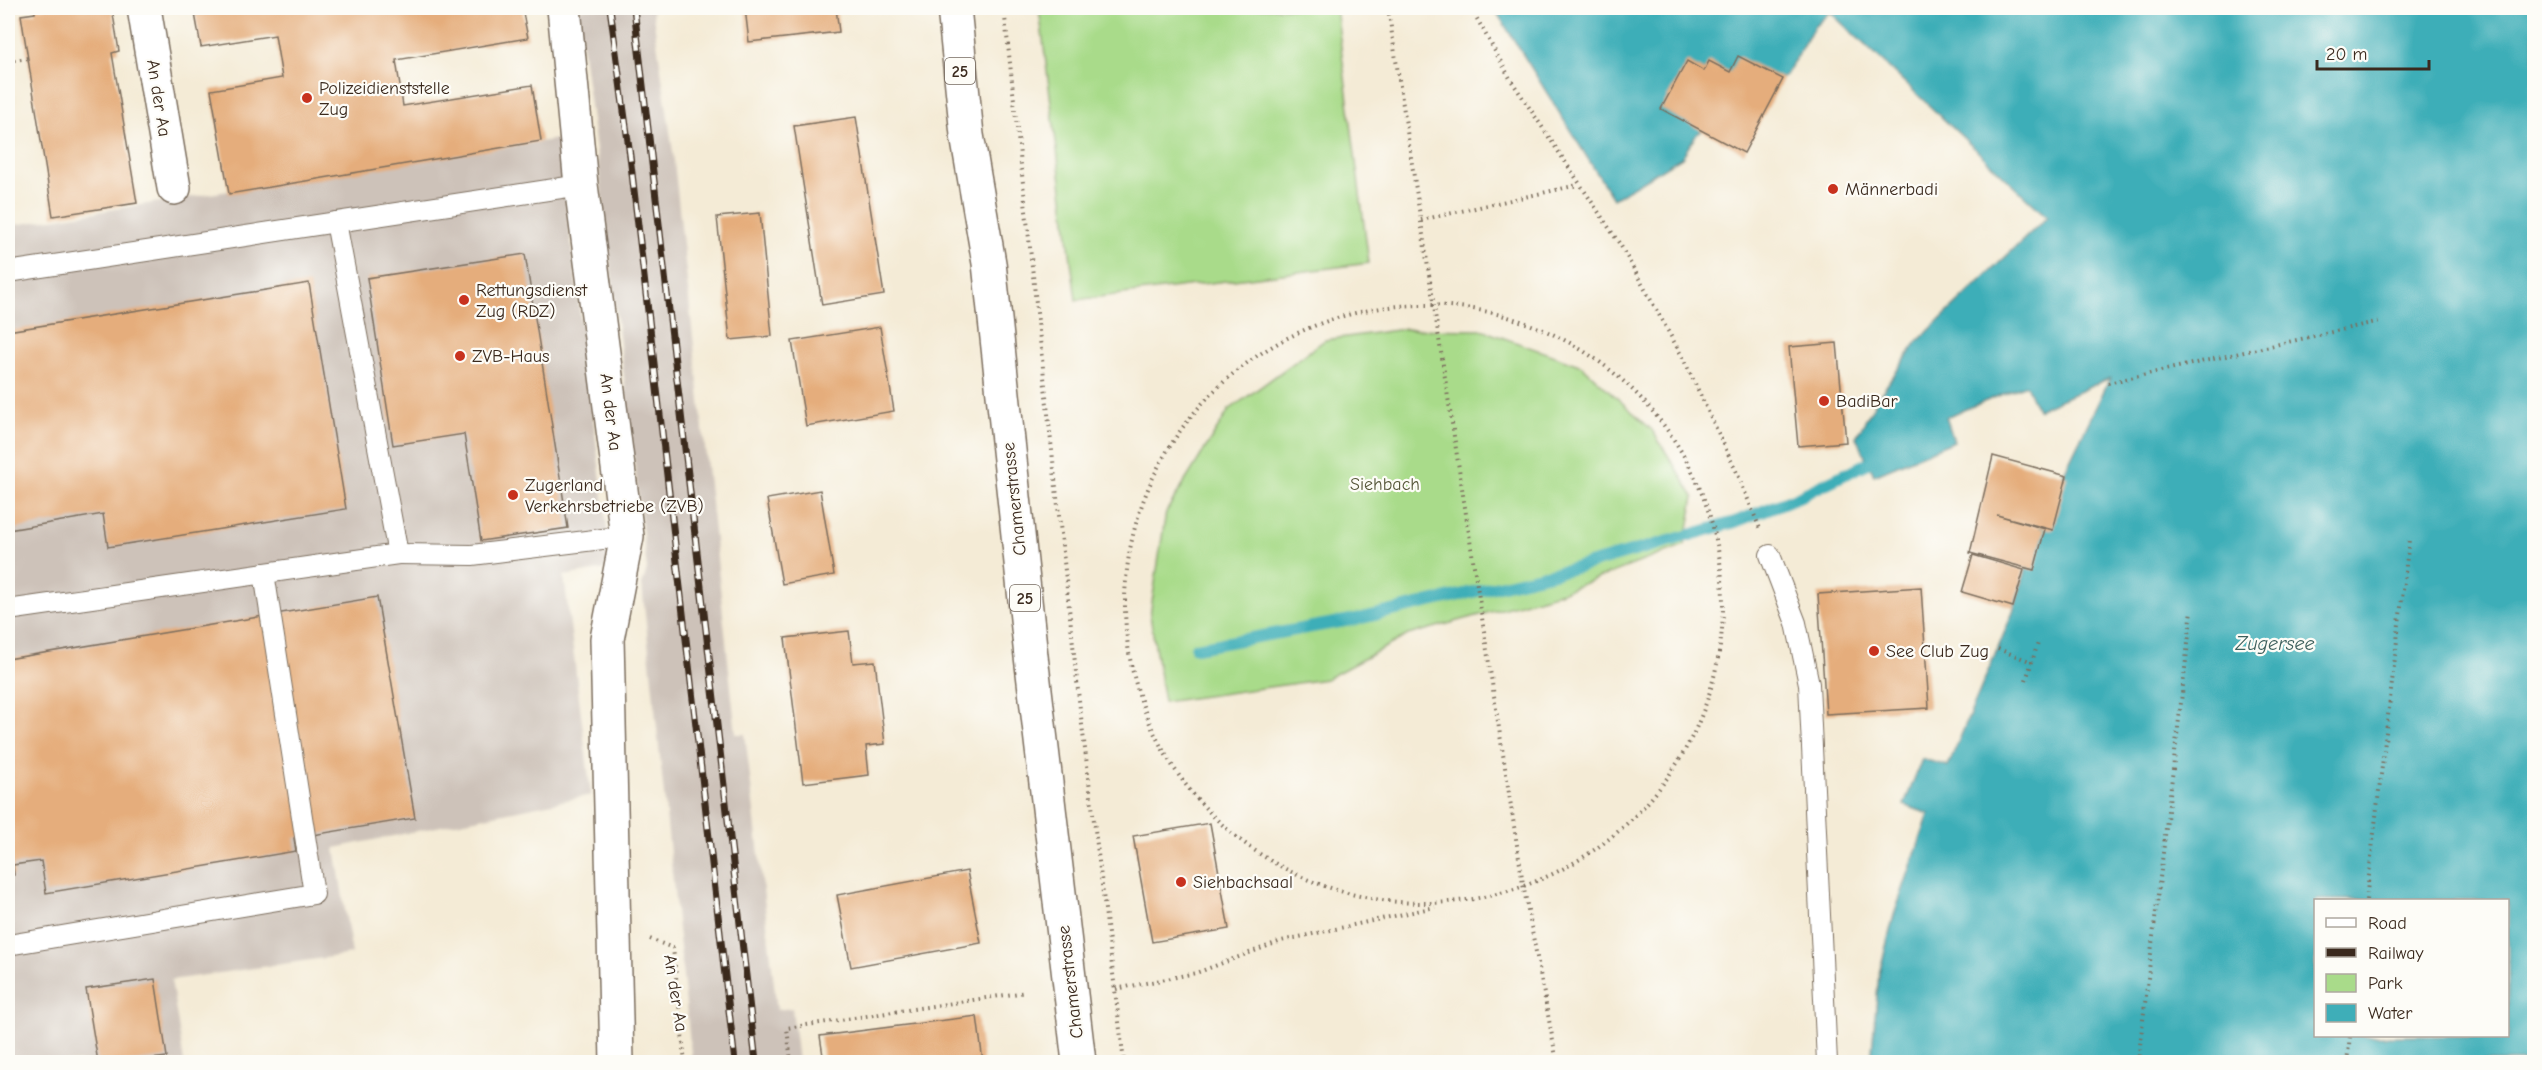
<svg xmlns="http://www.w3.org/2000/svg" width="2542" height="1070" font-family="'Comic Neue',sans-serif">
<rect width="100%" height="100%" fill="#fdfcf7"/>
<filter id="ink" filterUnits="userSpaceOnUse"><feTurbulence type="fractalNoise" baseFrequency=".0167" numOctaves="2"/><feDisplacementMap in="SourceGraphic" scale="12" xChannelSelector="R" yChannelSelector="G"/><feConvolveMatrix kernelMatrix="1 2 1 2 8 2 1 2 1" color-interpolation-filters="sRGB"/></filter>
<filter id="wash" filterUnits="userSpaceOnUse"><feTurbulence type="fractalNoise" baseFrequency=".008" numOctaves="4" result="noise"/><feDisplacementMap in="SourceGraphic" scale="24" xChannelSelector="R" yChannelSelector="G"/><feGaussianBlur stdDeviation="1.35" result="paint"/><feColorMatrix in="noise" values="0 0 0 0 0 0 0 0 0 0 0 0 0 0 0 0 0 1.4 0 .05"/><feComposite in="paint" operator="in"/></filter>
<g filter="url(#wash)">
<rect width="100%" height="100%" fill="#f4ebd6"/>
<g fill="#cdc2b9">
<polygon points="577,8 652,8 673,152 736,734 745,734 777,1010 792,1008 798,1062 692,1062 642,585 647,569 601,186"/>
<polygon points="558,139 612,568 564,576 591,795 335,848 352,954 171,980 184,1062 8,1062 8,226"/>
</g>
<g fill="#a9db8a" stroke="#728254" stroke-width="1.5">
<polygon points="1039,8 1336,8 1369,263 1076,300"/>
<polygon points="1404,329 1482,330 1582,366 1652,430 1694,497 1685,545 1559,593 1408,635 1326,679 1164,702 1150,615 1166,512 1229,410 1325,340"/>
</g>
<path fill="#3eaeb8" stroke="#3c6c6b" stroke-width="1.5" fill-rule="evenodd" d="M1494 8H2534V1062H1871L1879 974 1894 915 1929 814 1904 805 1922 759 1948 766 2013 612 2043 516 2110 378 2037 410 2026 385 1946 417 1954 441 1874 475 1856 437 1880 395 1917 342 2047 217 1830 12 1814 27 1786 75 1697 134 1682 157 1613 199ZM2316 900H2508V1036H2316Z"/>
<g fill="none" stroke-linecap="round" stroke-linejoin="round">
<polyline stroke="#3eaeb8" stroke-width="12" points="1196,648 1362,618 1575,568 1735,522 1798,497 1868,463"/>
</g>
<g id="blocks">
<g fill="#e5ad7b">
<polygon points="35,8 112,8 119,51 112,53 137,203 53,216 21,15 35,13"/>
<polygon points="194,8 522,8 528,38 396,60 403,106 532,85 541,141 229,194 211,90 282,78 275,35 201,47"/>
<polygon points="745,8 836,8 839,32 749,42"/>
<polygon points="1738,56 1783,79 1744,153 1661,109 1687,61 1704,71 1709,61 1730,72"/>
<polygon points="856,117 884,295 822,305 794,126"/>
<polygon points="760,213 772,336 730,340 717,217"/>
<polygon points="525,254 568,528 481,541 464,434 393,445 367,278"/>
<polygon points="309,283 346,509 108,547 103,514 8,530 8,331"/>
<polygon points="880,327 894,411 806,426 792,341"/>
<polygon points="1837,343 1846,442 1798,446 1789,347"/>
<polygon points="1993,456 2067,476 2053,530 1997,515 2045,529 2034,570 1970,553"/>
<polygon points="820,490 834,575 782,584 767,499"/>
<polygon points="1973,555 2024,570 2013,607 1962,592"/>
<polygon points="1921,587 1929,708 1826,714 1818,594"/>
<polygon points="377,597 415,818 294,838 296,851 46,893 41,861 13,865 14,875 8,877 8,659"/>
<polygon points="849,631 853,663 875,661 885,744 866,746 869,775 803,783 785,638"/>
<polygon points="1210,823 1229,929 1152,942 1133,836"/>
<polygon points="967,871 981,943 851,967 837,895"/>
<polygon points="155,979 167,1057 127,1062 98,1062 86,989"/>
<polygon points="977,1016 983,1062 824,1062 820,1036"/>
</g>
</g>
</g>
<g filter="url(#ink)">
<use href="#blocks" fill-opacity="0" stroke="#7c6e5e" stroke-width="1.5"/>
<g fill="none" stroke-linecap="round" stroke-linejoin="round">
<defs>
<g id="lane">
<polyline points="8,272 581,185"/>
<polyline points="398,554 472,555 627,536"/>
<polyline points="1770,555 1796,623 1809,684 1827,1062"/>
<polyline points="8,610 398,554 336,222"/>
<polyline points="8,945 314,894 264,573"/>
</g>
<g id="street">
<polyline points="144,8 174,188"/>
<polyline points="564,8 581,185 627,536 607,639 617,1062"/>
</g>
<polyline id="primary" points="954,8 967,135 989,263 1031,656 1079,1062"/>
</defs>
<use href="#lane" stroke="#7c6e5e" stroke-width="22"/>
<use href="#street" stroke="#7c6e5e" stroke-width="36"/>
<use href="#primary" stroke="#7c6e5e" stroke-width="36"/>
<g stroke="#7c6e5e" stroke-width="4" stroke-dasharray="1.5 4.5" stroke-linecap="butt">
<polyline points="1004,8 1080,709 1124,1062"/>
<polyline points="1388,8 1523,884 1557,1062"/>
<polyline points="1471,8 1511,80 1621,246 1683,358 1738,475 1760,529"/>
<polyline points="8,61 28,58"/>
<polyline points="1421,220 1578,185"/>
<circle cx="1424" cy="604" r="299"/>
<polyline points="2533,306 2534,302"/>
<polyline points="2108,383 2380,321"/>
<polyline points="1998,649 2032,662"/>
<polyline points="2026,680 2038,643"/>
<polyline points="2366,900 2409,540"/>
<polyline points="650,939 673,948 685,1062"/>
<polyline points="1116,989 1196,973 1281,941 1435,907"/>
<polyline points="685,1061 699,1059 700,1062"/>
<polyline points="791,1062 787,1028 1026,992"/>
<polyline points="2138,1062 2192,610"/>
<polyline points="2347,1062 2350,1036"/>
</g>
<use href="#lane" stroke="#fff" stroke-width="20"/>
<use href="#street" stroke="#fff" stroke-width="33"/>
<use href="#primary" stroke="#fff" stroke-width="33"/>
<defs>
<g id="rail">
<polyline points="610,8 630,156 735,1062"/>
<polyline points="634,8 756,1062"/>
</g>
</defs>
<use href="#rail" stroke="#3b2a1e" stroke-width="7"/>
<use href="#rail" stroke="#fdfcf7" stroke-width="4.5" stroke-dasharray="14" stroke-linecap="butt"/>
</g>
</g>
<g fill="#c8321e" stroke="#fdfcf7" stroke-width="2">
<circle cx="307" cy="98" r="6"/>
<circle cx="1833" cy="189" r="6"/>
<circle cx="464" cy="300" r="6"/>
<circle cx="460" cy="356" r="6"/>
<circle cx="1824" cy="401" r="6"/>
<circle cx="513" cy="495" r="6"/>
<circle cx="1874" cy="651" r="6"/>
<circle cx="1181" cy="882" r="6"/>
</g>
<g text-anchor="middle" stroke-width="4.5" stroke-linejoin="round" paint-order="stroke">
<g fill="#fdfcf7" stroke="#75695f" stroke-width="1.5">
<rect x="945" y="58" width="30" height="26" rx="4.5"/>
<rect x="1010" y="585" width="30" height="26" rx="4.5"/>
</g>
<g font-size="16" font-weight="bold" fill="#3b2a1e">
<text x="960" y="77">25</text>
<text x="1025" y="604">25</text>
</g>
<g font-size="18" fill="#3b2a1e" stroke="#fdfcf7" text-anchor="start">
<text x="319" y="94">Polizeidienststelle<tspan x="319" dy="21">Zug</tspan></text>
<text x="1845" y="195">Männerbadi</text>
<text x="476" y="296">Rettungsdienst<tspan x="476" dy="21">Zug (RDZ)</tspan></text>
<text x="472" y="362">ZVB-Haus</text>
<text x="1836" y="407">BadiBar</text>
<text x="525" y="491">Zugerland<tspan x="525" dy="21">Verkehrsbetriebe (ZVB)</tspan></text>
<text x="1886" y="657">See Club Zug</text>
<text x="1193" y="888">Siehbachsaal</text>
</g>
<g font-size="18" fill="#3b2a1e" stroke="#fdfcf7">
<text transform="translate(159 98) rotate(81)" y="6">An der Aa</text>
<text transform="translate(611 412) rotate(83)" y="6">An der Aa</text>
<text transform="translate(1014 499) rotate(-96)" y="6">Chamerstrasse</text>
<text transform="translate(1070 982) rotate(-97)" y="6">Chamerstrasse</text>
<text transform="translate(676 993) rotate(81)" y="6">An der Aa</text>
</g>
<g font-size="18" fill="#565639" stroke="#fdfcf7">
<text x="1385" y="490">Siehbach</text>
</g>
<g font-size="20" font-style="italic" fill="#3c5f5c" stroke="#fdfcf7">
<text x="2275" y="650">Zugersee</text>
</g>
</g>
<rect width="2542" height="1070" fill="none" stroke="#fdfcf7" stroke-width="30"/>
<rect x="2314" y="899" width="195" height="138" fill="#fdfcf7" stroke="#afa8a0" stroke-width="1.5"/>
<rect x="2326" y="918" width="30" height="9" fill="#ffffff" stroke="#afa8a0" stroke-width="1.5"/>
<text x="2368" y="929" font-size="18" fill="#3b2a1e">Road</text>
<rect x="2326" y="948" width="30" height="9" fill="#3b2a1e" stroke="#afa8a0" stroke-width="1.5"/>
<text x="2368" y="959" font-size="18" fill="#3b2a1e">Railway</text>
<rect x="2326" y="974" width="30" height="18" fill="#a9db8a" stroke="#afa8a0" stroke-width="1.5"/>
<text x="2368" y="989" font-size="18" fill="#3b2a1e">Park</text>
<rect x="2326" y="1004" width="30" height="18" fill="#3eaeb8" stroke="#afa8a0" stroke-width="1.5"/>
<text x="2368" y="1019" font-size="18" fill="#3b2a1e">Water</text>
<path d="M2317 60v9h112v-9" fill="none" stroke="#3b2a1e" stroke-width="3"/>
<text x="2326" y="60" font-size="18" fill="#3b2a1e" stroke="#fdfcf7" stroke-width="4.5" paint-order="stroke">20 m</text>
</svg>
